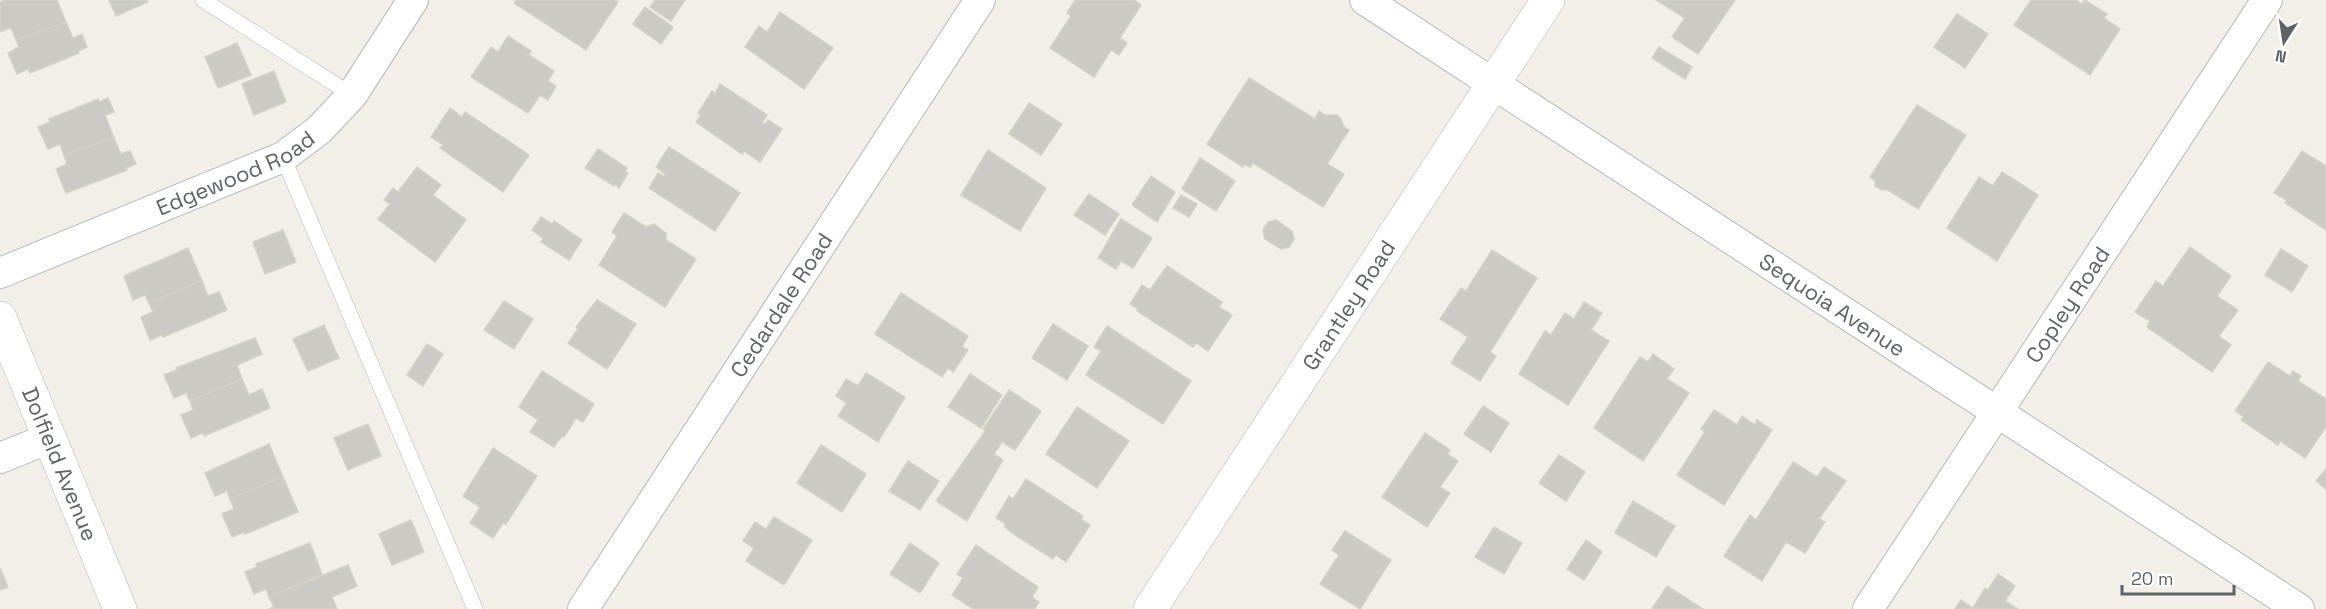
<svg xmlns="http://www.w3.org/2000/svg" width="2326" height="609" font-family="'Space Grotesk',sans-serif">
<rect width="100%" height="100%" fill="#f1efe8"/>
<g fill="#cccac5" stroke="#d6d1c6" stroke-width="1.5">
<polygon points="5,0 57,0 66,22 16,40 11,28 0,32 0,2"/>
<polygon points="109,0 147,0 148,2 116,16"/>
<polygon points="516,0 615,0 618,2 586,50 514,3"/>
<polygon points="655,0 685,0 671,21 650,7"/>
<polygon points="1075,0 1134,0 1141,5 1120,38 1127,43 1119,55 1111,50 1094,77 1050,48 1071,16 1067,13"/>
<polygon points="1656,0 1735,0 1698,54 1672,37 1685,18"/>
<polygon points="2031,0 2076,0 2082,4 2085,0 2107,14 2104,18 2120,29 2090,75 2014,25"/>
<polygon points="645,7 673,27 661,44 633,24"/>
<polygon points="780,12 833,48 804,89 745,47 759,26 767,32"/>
<polygon points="1957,14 1988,34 1965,68 1934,47"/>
<polygon points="66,22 73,38 82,34 87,47 78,51 79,53 30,73 28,69 17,74 8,53 19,47 16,40"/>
<polygon points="508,36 531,51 529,55 554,71 548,81 556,86 548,100 540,95 528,113 471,77 491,47 498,52"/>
<polygon points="237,43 251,75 218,88 205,57"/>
<polygon points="1659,47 1692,67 1685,79 1652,58"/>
<polygon points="274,71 286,102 254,115 242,84"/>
<polygon points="1249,78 1315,119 1319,111 1325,115 1337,115 1341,119 1344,127 1349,130 1327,164 1344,174 1323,207 1253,163 1250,167 1244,164 1243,167 1207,144"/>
<polygon points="720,84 767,115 762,122 765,124 768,120 782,129 760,162 744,151 742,154 696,122 701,114 698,113 712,91 715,93"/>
<polygon points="108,98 114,112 105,115 114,138 64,155 60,144 48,149 38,127 50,122 49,119 98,99 99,102"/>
<polygon points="1029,103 1062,124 1041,155 1009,134"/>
<polygon points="1917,105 1966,135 1918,209 1888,190 1882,190 1875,186 1875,181 1870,177"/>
<polygon points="450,108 462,117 465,112 529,155 503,192 440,148 443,145 431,137"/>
<polygon points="114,138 121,154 130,151 136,164 126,168 127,170 66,193 56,169 67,164 64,155"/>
<polygon points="669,147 740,193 715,231 649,188 658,173 664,176 665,174 656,167"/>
<polygon points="598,149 627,168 625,171 628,173 619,188 615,184 614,186 585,168"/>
<polygon points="988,150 1046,188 1020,231 961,195"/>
<polygon points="2302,151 2326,166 2326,230 2285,203 2287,200 2274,193"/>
<polygon points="1200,158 1235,181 1216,211 1182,189"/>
<polygon points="417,167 441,185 433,195 466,220 435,262 378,219 390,204 384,200 393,188 398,192"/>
<polygon points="2002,172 2038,195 1997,261 1947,228 1979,177 1993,186"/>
<polygon points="1151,176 1175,192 1157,222 1132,205"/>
<polygon points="1089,194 1119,214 1105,235 1074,215"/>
<polygon points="1181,195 1197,204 1189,217 1173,208"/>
<polygon points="624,213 646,227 654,224 666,233 666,240 696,259 665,307 599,265 617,236 612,232"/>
<polygon points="541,217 552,224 554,221 582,240 569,260 541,242 543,238 532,230"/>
<polygon points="1121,219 1152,238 1133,268 1121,261 1116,269 1098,258"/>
<polygon points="1276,220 1292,231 1294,239 1289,247 1281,249 1265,239 1263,230 1268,222"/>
<polygon points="283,230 296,262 265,274 253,242"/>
<polygon points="2190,247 2231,276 2217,296 2238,310 2219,336 2231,345 2212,372 2147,327 2150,321 2135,312 2156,281 2163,286"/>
<polygon points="188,248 202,281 149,303 145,295 133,300 124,276"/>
<polygon points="2281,249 2308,266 2292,292 2265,275"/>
<polygon points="1492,250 1537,278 1490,352 1496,356 1480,381 1451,363 1468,337 1440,319 1461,288 1466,291"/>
<polygon points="1167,266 1222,302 1219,307 1232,315 1208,351 1196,343 1193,347 1137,311 1138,309 1130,304 1142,285 1150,290"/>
<polygon points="202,281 208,296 219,292 227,310 163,337 162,335 150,340 141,317 153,312 149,303"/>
<polygon points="901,293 968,336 962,347 968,350 953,372 948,368 942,377 875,334"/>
<polygon points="597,300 636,324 607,369 568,343 578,329 576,327"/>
<polygon points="504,301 533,319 514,349 484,330"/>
<polygon points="1584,302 1602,313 1591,330 1609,341 1568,405 1519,374 1545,331 1551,335 1565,313 1574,319"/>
<polygon points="1053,324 1088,346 1067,380 1032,358"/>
<polygon points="324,325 339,358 308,371 293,339"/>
<polygon points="1107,326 1191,381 1163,424 1086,375 1101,351 1094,347"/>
<polygon points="255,338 262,354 237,365 242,379 190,401 186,393 174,398 164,375 177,370 176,368"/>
<polygon points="427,344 443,354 423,386 407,375"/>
<polygon points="1653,354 1674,369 1667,379 1689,393 1643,461 1594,428 1640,357 1648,362"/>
<polygon points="2268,362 2290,376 2293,371 2301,376 2298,381 2326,399 2326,427 2305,458 2280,441 2278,445 2241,420 2244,417 2235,411"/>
<polygon points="542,371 594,404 583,422 576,418 564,437 562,436 554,447 530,432 538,420 519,407"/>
<polygon points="866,373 905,397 878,442 838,416 847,403 836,396 846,379 858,386"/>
<polygon points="970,374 1002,395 981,428 948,407"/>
<polygon points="242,379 249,395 262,389 270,408 204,436 203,433 191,438 181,415 193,410 190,401"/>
<polygon points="1009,390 1041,411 1015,450 1002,442 994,454 1003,460 967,521 936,501 985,431 983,429"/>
<polygon points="1483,406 1509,423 1491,452 1464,434"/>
<polygon points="1077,407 1129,441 1097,488 1046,454"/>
<polygon points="1714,410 1737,425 1742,416 1755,425 1757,420 1772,430 1724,505 1677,475 1705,432 1701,429"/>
<polygon points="368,424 381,456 348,470 334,438"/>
<polygon points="1425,433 1450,450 1447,454 1458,461 1440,487 1450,493 1427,527 1382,497"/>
<polygon points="269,444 283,477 230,499 227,491 215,496 205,473"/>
<polygon points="821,445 866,474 842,512 797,483"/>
<polygon points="493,448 537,476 506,524 503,523 493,538 470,523 480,507 463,496"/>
<polygon points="1559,455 1585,472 1566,501 1539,483"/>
<polygon points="908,461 939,481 920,510 889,491"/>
<polygon points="1793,462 1817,477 1824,467 1846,481 1819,519 1825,522 1805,553 1786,542 1762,581 1724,556 1750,515 1756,520"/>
<polygon points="2326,469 2326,489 2316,481"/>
<polygon points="283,477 298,512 245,534 244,532 232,537 222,514 234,509 230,499"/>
<polygon points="1026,479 1083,516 1081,519 1090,525 1066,562 1056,555 1053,559 1012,533 1004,526 1006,524 996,518 1009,496 1013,499"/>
<polygon points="1633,501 1675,526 1656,557 1615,533"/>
<polygon points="774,517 812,540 784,585 746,561 754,548 743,541 755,522 766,529"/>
<polygon points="411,520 424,552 392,565 379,534"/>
<polygon points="1494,527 1522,543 1504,574 1475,557"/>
<polygon points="1345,531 1391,560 1360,609 1320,584 1339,555 1332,550"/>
<polygon points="1586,540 1602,552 1584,580 1567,569"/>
<polygon points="310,543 322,574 269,597 266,589 254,594 245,572 257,567 256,564"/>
<polygon points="910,543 939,563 920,593 890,574"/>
<polygon points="976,545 1038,587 1032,597 1039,602 1034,609 973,609 952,595 963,578 957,574"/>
<polygon points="348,565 357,586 332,597 337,609 269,609 274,607 269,597"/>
<polygon points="0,568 8,587 0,590"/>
<polygon points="1998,574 2015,586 2005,601 2018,609 1955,609 1961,600 1973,608 1985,588 1988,590"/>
<polygon points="1667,586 1703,609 1652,609"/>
</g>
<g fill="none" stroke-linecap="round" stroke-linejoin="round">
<defs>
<g id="service">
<polyline points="203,0 352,95"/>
<polyline points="283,157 475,609"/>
</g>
<g id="minor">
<path id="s1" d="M1365 0 2299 609"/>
<path id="s2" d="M0 273 283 157 319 130 352 95 413 0"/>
<polyline points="0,458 50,438"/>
<path id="s3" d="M583 609 980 0"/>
<path id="s4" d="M1868 609 2267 0"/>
</g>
<g id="tertiary">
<path id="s5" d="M0 318 120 609"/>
<path id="s6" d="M1150 609 1548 0"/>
</g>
</defs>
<use href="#service" stroke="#b5b8bc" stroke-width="16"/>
<use href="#minor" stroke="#b5b8bc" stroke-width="32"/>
<use href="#tertiary" stroke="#b5b8bc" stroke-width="34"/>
<use href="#service" stroke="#fff" stroke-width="15"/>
<use href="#minor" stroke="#fff" stroke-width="30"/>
<use href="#tertiary" stroke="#fff" stroke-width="33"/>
</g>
<g text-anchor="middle" stroke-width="6" stroke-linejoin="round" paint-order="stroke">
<g font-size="22" fill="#5f6368" stroke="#fff">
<text dy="8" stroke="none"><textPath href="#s2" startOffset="256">Edgewood Road</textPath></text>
<text dy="8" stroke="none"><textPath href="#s3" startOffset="363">Cedardale Road</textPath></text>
<text dy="8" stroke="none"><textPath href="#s4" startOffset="364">Copley Road</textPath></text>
<text dy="8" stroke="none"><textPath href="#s6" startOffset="363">Grantley Road</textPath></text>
<text dy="8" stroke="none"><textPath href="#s1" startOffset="558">Sequoia Avenue</textPath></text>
<text dy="8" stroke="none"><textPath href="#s5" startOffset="158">Dolfield Avenue</textPath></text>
</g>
</g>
<g transform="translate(2284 42) rotate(192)" stroke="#ffffff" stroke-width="4.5" paint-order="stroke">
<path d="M0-4.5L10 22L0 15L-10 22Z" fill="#5f6368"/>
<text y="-9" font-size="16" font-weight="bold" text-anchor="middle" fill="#5f6368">N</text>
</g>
<path d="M2122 585v9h112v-9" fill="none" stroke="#5f6368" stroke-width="3"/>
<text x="2131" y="585" font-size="18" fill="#5f6368" stroke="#ffffff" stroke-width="4.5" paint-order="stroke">20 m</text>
</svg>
